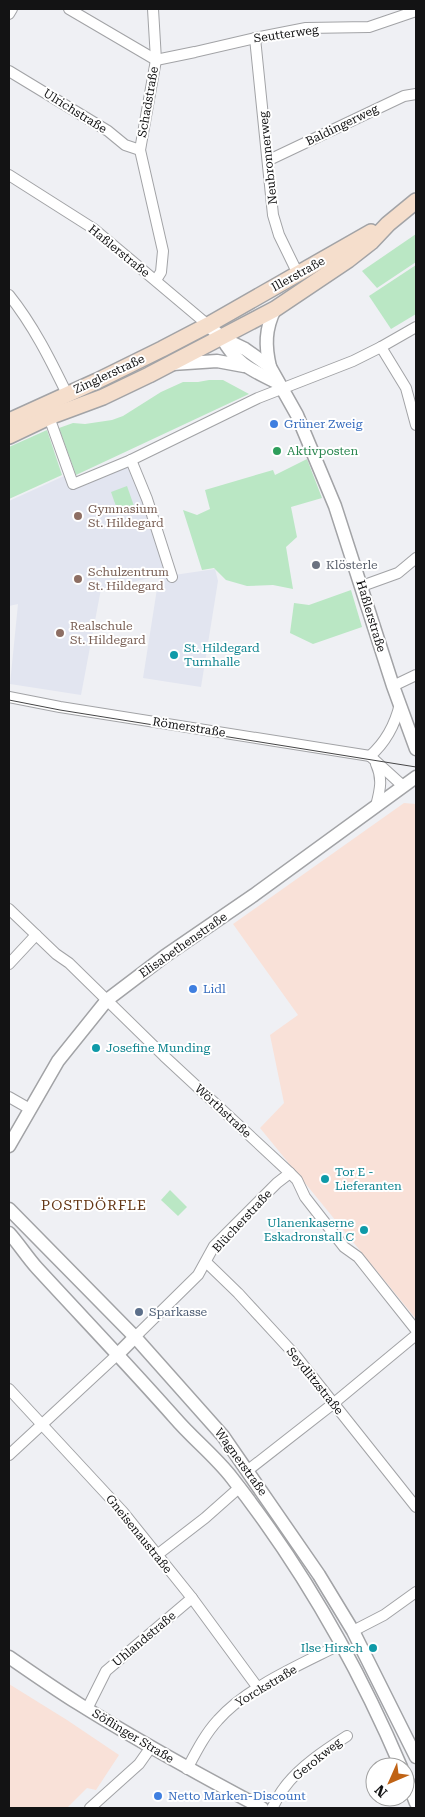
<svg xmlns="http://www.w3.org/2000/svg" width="425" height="1817" font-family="'Roboto Serif',serif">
<rect width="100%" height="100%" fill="#eff0f4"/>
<polygon fill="#e2e5f0" points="130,463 174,575 215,569 218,581 201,687 143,678 159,576 101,589 81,695 10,684 18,604 9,606 9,501 64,476 72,488"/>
<g fill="#f9e1d8">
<polygon points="404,803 416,804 416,1319 260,1128 284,1103 270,1035 298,1015 233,924"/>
<polygon points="9,1684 67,1720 119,1755 96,1790 87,1788 67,1808 9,1808"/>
</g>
<g fill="#bae7c4">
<polygon points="416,234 416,262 377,288 362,271"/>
<polygon points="416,265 416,314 391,329 369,296"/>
<polygon points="209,380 223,380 249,394 76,475 59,428 73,423 85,424 112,420 123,416 161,392 183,382 198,382"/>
<polygon points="47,430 62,475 9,499 9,447"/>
<polygon points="307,459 322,498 291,507 297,537 286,547 293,589 273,585 247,586 226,580 214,568 202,570 183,510 197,515 210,509 205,490 273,470 275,475"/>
<polygon points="127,486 134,506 118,512 111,492"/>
<polygon points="351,590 362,627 313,644 290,633 294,603 309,605"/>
<polygon points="170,1190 187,1207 178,1216 161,1200"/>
</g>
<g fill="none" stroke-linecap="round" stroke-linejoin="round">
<defs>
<g id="minor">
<polyline points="69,9 156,60 195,52 255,38 306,28 369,27 416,11"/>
<polyline points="153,9 156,60 140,150 163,251 161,272 156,280"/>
<polyline points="9,14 12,9"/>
<polyline points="255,38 273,215 279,235 298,274"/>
<polyline points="9,71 108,131 125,145 140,150"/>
<polyline points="269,160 404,96 416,94"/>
<polyline points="9,175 94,229 208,325"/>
<path d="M9 295C33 325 50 359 67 394"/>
<polyline points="381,347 406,388 416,425"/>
<polyline points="49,417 73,484 131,460 258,398 353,361 381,347 416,327"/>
<polyline points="131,460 147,499 172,577"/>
<polyline points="362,586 398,573 416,558"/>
<polyline points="393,686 416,675"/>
<polyline points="9,697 60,707 370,756"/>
<path d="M370 756C386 742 395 725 400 704"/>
<polyline points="370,756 403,786"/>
<path d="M376 806C380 790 383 779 376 764"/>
<polyline points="9,909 56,954 69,963 164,1056 290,1173 297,1180 305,1197 344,1247 358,1257 416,1330"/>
<polyline points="9,964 36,935"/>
<polyline points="9,1097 30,1109"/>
<polyline points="206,1262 238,1293 296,1356 416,1507"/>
<polyline points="135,1337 198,1275 214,1246 277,1183 290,1173"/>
<polyline points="9,1389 123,1512 192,1598 258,1688"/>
<polyline points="9,1455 118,1354"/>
<polyline points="247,1471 334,1403 416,1335"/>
<polyline points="157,1555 205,1518 240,1487"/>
<polyline points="353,1631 384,1615 416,1592"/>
<polyline points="87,1709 106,1671 192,1598"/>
<path d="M187 1769C196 1752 205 1734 218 1720 247 1687 302 1664 341 1644"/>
<polyline points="90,1808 139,1764 151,1747"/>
<path d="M272 1808C276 1802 279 1794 284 1788 299 1767 325 1750 347 1736"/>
</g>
<g id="tertiary">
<polyline points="208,325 222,338 245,349 270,367 297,415 335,506 393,686 416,749"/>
<path d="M222 338C237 365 252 370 278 383"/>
<polyline points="172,364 217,361 244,366"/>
<path d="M270 367C265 346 265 329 275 309"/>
<polyline points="9,1146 58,1061 107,1000 165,956 254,895 416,777"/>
<polyline points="9,1209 135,1337 223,1436 319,1575 353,1631 416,1757"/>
<path d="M9 1233C19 1244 27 1257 37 1268 83 1318 130 1367 175 1418 193 1439 215 1456 232 1478 301 1566 357 1664 401 1767"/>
<polyline points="118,1354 135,1337"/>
<path d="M9 1657C32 1673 55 1689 79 1704 138 1741 200 1775 262 1808"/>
<polyline points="405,1775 416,1803"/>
</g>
<g id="secondary">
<polyline points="9,421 97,381 162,349 208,325 371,232"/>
<polyline points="9,436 49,417 103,397 149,375 275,309 348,260 371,242 388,224 416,201"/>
</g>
</defs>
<use href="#minor" stroke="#a2a3a6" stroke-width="12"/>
<use href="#tertiary" stroke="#a2a3a6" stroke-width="15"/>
<use href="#secondary" stroke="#a2a3a6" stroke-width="18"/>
<use href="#minor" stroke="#fff" stroke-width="10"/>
<use href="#tertiary" stroke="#fff" stroke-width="12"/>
<use href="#secondary" stroke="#f5decc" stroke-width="15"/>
<polyline stroke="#454546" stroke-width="1" points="9,700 60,710 416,767"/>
</g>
<g fill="#3f7fe0" stroke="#fff" stroke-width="2">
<circle cx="274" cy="424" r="5"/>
<circle cx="193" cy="989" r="5"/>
<circle cx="158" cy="1796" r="5"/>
</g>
<circle fill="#2e9e5b" stroke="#fff" stroke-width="2" cx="277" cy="451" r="5"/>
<g fill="#8d6e63" stroke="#fff" stroke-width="2">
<circle cx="78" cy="516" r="5"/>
<circle cx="78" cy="579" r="5"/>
<circle cx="60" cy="633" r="5"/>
</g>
<circle fill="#6b7280" stroke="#fff" stroke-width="2" cx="316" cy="565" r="5"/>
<g fill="#0f9aa8" stroke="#fff" stroke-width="2">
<circle cx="174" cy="655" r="5"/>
<circle cx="96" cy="1048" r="5"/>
<circle cx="325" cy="1179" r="5"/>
<circle cx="364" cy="1230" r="5"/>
<circle cx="373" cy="1648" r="5"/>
</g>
<circle fill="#5c6f8a" stroke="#fff" stroke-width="2" cx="139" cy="1312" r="5"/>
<g text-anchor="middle" stroke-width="4" stroke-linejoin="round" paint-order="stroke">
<g font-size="12" fill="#131314" stroke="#fff">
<text transform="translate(286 34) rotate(-8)" y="4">Seutterweg</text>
<text transform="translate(148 102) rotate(-80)" y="4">Schadstraße</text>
<text transform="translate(75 111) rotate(32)" y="4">Ulrichstraße</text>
<text transform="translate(342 125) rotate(-26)" y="4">Baldingerweg</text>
<text transform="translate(268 158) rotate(-96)" y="4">Neubronnerweg</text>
<text transform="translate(119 251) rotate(39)" y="4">Haßlerstraße</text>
<text transform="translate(298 274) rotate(-29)" y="4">Illerstraße</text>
<text transform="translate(109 374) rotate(-25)" y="4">Zinglerstraße</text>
<text transform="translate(371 616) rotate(73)" y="4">Haßlerstraße</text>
<text transform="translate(189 727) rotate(9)" y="4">Römerstraße</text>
<text transform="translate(183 945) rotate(-35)" y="4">Elisabethenstraße</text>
<text transform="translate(223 1111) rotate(43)" y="4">Wörthstraße</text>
<text transform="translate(242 1221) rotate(-47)" y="4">Blücherstraße</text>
<text transform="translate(315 1381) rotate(51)" y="4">Seydlitzstraße</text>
<text transform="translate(241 1462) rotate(54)" y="4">Wagnerstraße</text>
<text transform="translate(139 1534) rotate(51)" y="4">Gneisenaustraße</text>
<text transform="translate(144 1639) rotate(-40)" y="4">Uhlandstraße</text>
<text transform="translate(266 1686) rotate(-31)" y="4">Yorckstraße</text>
<text transform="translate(133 1736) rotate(31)" y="4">Söflinger Straße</text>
<text transform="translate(317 1759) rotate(-39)" y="4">Gerokweg</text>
</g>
<g font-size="12" fill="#366cbe" stroke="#fff" text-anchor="start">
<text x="284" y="428">Grüner Zweig</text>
<text x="203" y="993">Lidl</text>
<text x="168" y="1800">Netto Marken-Discount</text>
</g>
<g font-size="12" fill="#27864d" stroke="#fff" text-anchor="start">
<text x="287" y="455">Aktivposten</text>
</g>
<g font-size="12" fill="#785e54" stroke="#fff" text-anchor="start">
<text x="88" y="513">Gymnasium<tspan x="88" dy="14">St. Hildegard</tspan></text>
<text x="88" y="576">Schulzentrum<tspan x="88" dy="14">St. Hildegard</tspan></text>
<text x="70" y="630">Realschule<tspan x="70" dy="14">St. Hildegard</tspan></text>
</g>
<g font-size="12" fill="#5b616d" stroke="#fff" text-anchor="start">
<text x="326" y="569">Klösterle</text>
</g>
<g font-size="12" fill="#0d838f" stroke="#fff" text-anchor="start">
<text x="184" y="652">St. Hildegard<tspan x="184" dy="14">Turnhalle</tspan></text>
<text x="106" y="1052">Josefine Munding</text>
<text x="335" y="1176">Tor E -<tspan x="335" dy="14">Lieferanten</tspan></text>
<text x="354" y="1227" text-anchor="end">Ulanenkaserne<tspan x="354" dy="14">Eskadronstall C</tspan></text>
<text x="363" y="1652" text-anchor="end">Ilse Hirsch</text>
</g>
<g font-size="12" fill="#4e5e75" stroke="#fff" text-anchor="start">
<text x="149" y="1316">Sparkasse</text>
</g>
<g font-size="14" letter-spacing="1" fill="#643615" stroke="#fff">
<text x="94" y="1210">POSTDÖRFLE</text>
</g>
</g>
<rect width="425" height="1817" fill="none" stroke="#131314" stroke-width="20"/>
<g transform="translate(390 1782) rotate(225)"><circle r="24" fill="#ffffff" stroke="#a1a1a1"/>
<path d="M0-4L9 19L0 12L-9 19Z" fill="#c06315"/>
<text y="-8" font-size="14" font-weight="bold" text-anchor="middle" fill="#131314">N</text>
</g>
</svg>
